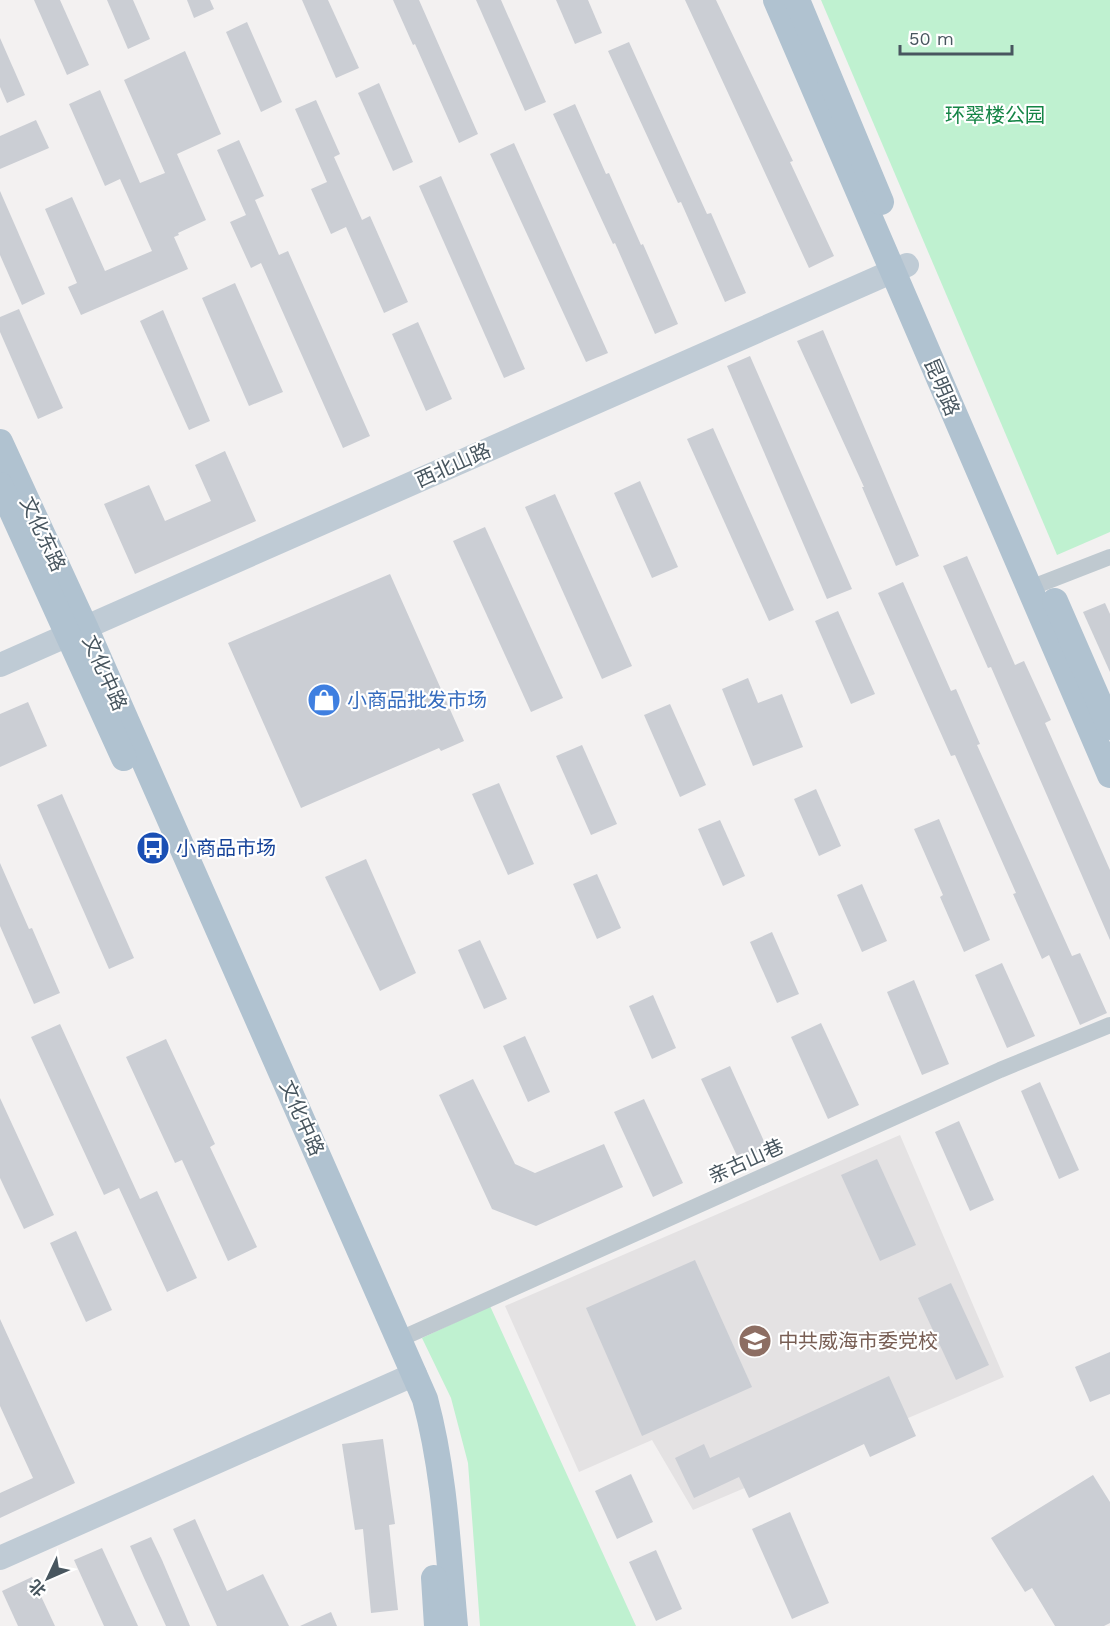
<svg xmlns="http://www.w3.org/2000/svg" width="1110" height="1626" font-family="'Work Sans','Noto Sans SC',sans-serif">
<rect width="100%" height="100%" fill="#f3f1f1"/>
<polygon fill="#e4e2e3" points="900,1135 1004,1377 693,1510 652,1440 579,1472 505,1306"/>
<g fill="#bff1d0">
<polygon points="821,0 1110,0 1110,532 1057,555"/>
<polygon points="490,1306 636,1626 480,1626 468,1463 451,1398 422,1338"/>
</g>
<g fill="#cbced4">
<polygon points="34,0 60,0 89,65 67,75"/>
<polygon points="107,0 133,0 150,39 128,49"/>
<polygon points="187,0 210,0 214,9 194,18"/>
<polygon points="302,0 328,0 359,68 336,78"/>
<polygon points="393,0 419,0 478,134 459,143 415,44 413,45"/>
<polygon points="476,0 501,0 546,102 525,111"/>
<polygon points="556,0 588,0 602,33 575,44"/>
<polygon points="685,0 716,0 793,161 790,162 834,256 809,268"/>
<polygon points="247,22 282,102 261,112 226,32"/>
<polygon points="0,38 25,95 7,103 0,87"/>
<polygon points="629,42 707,214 711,213 746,293 725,302 681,202 678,203 608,51"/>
<polygon points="185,51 221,134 177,154 206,220 178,233 179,235 174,237 188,269 81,315 68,287 77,283 45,209 72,197 105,271 152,251 120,179 105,186 69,104 100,90 140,183 165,173 124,80"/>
<polygon points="379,83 413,162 393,171 358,93"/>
<polygon points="316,100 340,154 334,157 362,220 370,216 408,302 384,313 346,227 331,234 311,189 327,182 295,109"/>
<polygon points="575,104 606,174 609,173 641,245 643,244 678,324 655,334 615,243 613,244 553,114"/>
<polygon points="36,120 49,148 0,169 0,136"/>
<polygon points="239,140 264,196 255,200 279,255 288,251 370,436 343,448 261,263 251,268 230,222 246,215 217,150"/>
<polygon points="514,143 608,353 586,362 490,154"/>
<polygon points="441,176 525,369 504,378 419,186"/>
<polygon points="0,191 45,294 22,305 0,255"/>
<polygon points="235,283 283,392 249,406 202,298"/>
<polygon points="19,309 63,408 38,419 0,332 0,317"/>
<polygon points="163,310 210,421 189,430 140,321"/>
<polygon points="418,322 452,399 426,411 392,334"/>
<polygon points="823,330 919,556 896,566 862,487 864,487 797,341"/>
<polygon points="750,356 852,589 827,599 727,366"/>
<polygon points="713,428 794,610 769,621 687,439"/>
<polygon points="225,451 256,521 135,574 104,504 149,485 165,521 211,501 195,465"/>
<polygon points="640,481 678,567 652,578 614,493"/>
<polygon points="555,494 632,666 602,679 525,507"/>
<polygon points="485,527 563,698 531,712 453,541"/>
<polygon points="967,556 1015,665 1024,661 1051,720 1045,723 1110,870 1110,940 991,667 988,668 943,566"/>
<polygon points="390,574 464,741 441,751 439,748 301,808 228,643"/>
<polygon points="903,582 951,691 956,689 980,744 977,745 1072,956 1080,953 1107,1013 1080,1025 1049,955 1042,959 1013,894 1016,893 955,755 951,756 878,593"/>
<polygon points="1105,603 1110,614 1110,672 1083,612"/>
<polygon points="838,611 875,694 851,704 815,621"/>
<polygon points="748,678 758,703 782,694 803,747 753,766 722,689"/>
<polygon points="28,702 47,746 0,767 0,714"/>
<polygon points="670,704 706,785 680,797 644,715"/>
<polygon points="582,745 617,824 591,835 556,756"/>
<polygon points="499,783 534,864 508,875 472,794"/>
<polygon points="816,789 841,846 819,856 794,799"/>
<polygon points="62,794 134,958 109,969 37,805"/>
<polygon points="939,819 990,940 964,952 940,897 943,895 914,829"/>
<polygon points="720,820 745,876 723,886 698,829"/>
<polygon points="366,859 416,973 380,991 325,877"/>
<polygon points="0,863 29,929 32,928 60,993 34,1004 0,926"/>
<polygon points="597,874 621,928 597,939 573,884"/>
<polygon points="862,884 887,941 862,952 837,895"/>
<polygon points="772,932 799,994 777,1003 750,942"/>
<polygon points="480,940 507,999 484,1009 458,950"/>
<polygon points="1002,963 1035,1036 1007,1048 975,975"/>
<polygon points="914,980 949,1064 922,1075 887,992"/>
<polygon points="653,995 676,1048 652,1059 629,1006"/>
<polygon points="821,1023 859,1105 828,1119 791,1037"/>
<polygon points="60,1024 140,1199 157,1191 197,1278 167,1292 119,1188 104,1195 31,1037"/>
<polygon points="525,1036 550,1092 528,1102 503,1046"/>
<polygon points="166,1039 215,1144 210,1147 257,1247 228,1261 182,1160 175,1163 126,1057"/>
<polygon points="730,1066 767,1148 739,1160 701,1079"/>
<polygon points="473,1079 515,1164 535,1173 604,1144 623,1187 536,1226 492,1209 439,1095"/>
<polygon points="1040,1082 1079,1170 1059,1179 1021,1091"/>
<polygon points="0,1098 54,1215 24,1229 0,1178"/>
<polygon points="644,1099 683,1183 653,1197 614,1112"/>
<polygon points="959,1121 994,1200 970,1211 935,1132"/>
<polygon points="877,1159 916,1245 880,1261 841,1175"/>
<polygon points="76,1231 112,1310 86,1322 50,1243"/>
<polygon points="695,1260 752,1387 642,1436 586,1308"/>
<polygon points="951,1283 989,1365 956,1380 918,1298"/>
<polygon points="0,1319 75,1483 0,1518 0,1493 33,1478 0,1406"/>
<polygon points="1110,1352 1110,1394 1090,1402 1075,1367"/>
<polygon points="889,1376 916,1436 870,1457 864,1444 749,1498 739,1477 694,1498 675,1458 704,1444 710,1458"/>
<polygon points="383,1439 395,1524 389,1525 398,1610 371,1613 363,1529 355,1530 342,1444"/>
<polygon points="631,1474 653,1522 617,1539 595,1491"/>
<polygon points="1093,1475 1110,1502 1110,1623 1104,1626 1055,1626 1032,1588 1025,1592 991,1538"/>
<polygon points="790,1512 829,1603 792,1619 752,1529"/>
<polygon points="195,1519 227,1591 263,1574 289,1626 217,1626 173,1529"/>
<polygon points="151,1537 162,1560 190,1626 166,1626 144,1578 130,1546"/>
<polygon points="102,1548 138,1626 104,1626 74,1560"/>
<polygon points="656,1550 682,1609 656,1621 629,1562"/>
<polygon points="32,1577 55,1626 18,1626 2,1591"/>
<polygon points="331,1612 337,1626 300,1626"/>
</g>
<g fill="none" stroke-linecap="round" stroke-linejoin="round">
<g stroke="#bfc9d0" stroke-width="16">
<polyline points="1030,588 1110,557"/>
<polyline points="400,1339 1000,1070 1110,1025"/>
</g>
<g stroke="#bfcbd5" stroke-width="24">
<polyline points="0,665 907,265"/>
<polyline points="0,1558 415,1374"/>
</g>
<g stroke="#b0c2d0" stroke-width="26">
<polyline points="776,0 1110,775"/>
<polyline points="797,0 881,202"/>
<path d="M0 442 85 627 425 1399C445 1473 448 1550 455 1626"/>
<polyline points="0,485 124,758"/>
<polyline points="1055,601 1110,727"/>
<polyline points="434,1578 437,1626"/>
</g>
</g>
<defs>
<symbol id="shop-disc" viewBox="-11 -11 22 22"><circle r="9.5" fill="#3f7fe0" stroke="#fff"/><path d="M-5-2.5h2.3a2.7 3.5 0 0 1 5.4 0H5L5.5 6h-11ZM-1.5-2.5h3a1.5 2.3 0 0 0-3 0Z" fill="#fff"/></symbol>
<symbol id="bus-disc" viewBox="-11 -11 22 22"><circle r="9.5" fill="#1a4fb4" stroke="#fff"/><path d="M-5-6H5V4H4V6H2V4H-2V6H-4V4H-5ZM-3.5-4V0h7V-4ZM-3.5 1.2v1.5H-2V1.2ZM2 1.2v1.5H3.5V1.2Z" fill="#fff"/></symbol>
<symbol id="school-disc" viewBox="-11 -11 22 22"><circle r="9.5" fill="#8d6e63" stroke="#fff"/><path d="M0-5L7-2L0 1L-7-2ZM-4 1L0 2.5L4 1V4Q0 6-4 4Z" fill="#fff"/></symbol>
</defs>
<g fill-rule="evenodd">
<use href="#shop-disc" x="305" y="681" width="38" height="38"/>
<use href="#bus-disc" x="134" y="829" width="38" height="38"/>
<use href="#school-disc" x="736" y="1322" width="38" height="38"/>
</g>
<g text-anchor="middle" stroke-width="4.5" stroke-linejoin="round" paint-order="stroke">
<g font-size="20" fill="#158546" stroke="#fff">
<text x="995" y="122">环翠楼公园</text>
</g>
<g font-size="20" fill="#48565f" stroke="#fff">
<text transform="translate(942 387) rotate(67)" y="7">昆明路</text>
<text transform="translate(453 465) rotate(-24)" y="7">西北山路</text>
<text transform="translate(43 534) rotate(65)" y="7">文化东路</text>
<text transform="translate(105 673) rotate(66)" y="7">文化中路</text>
<text transform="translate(302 1118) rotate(66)" y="7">文化中路</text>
<text transform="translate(746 1161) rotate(-24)" y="7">亲古山巷</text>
</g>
<g font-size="20" fill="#366cbe" stroke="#fff" text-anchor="start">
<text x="347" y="707">小商品批发市场</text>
</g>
<g font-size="20" fill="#164399" stroke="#fff" text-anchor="start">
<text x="176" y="855">小商品市场</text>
</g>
<g font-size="20" fill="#785e54" stroke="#fff" text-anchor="start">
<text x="778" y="1348">中共威海市委党校</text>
</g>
</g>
<g transform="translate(48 1578) rotate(226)" stroke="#ffffff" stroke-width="4.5" paint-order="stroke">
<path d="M0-4.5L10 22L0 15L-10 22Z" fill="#48565f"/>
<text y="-9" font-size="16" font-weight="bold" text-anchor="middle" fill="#48565f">北</text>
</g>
<path d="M900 45v9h112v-9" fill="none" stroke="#48565f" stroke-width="3"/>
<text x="909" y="45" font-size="18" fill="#48565f" stroke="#ffffff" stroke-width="4.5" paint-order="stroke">50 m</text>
</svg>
